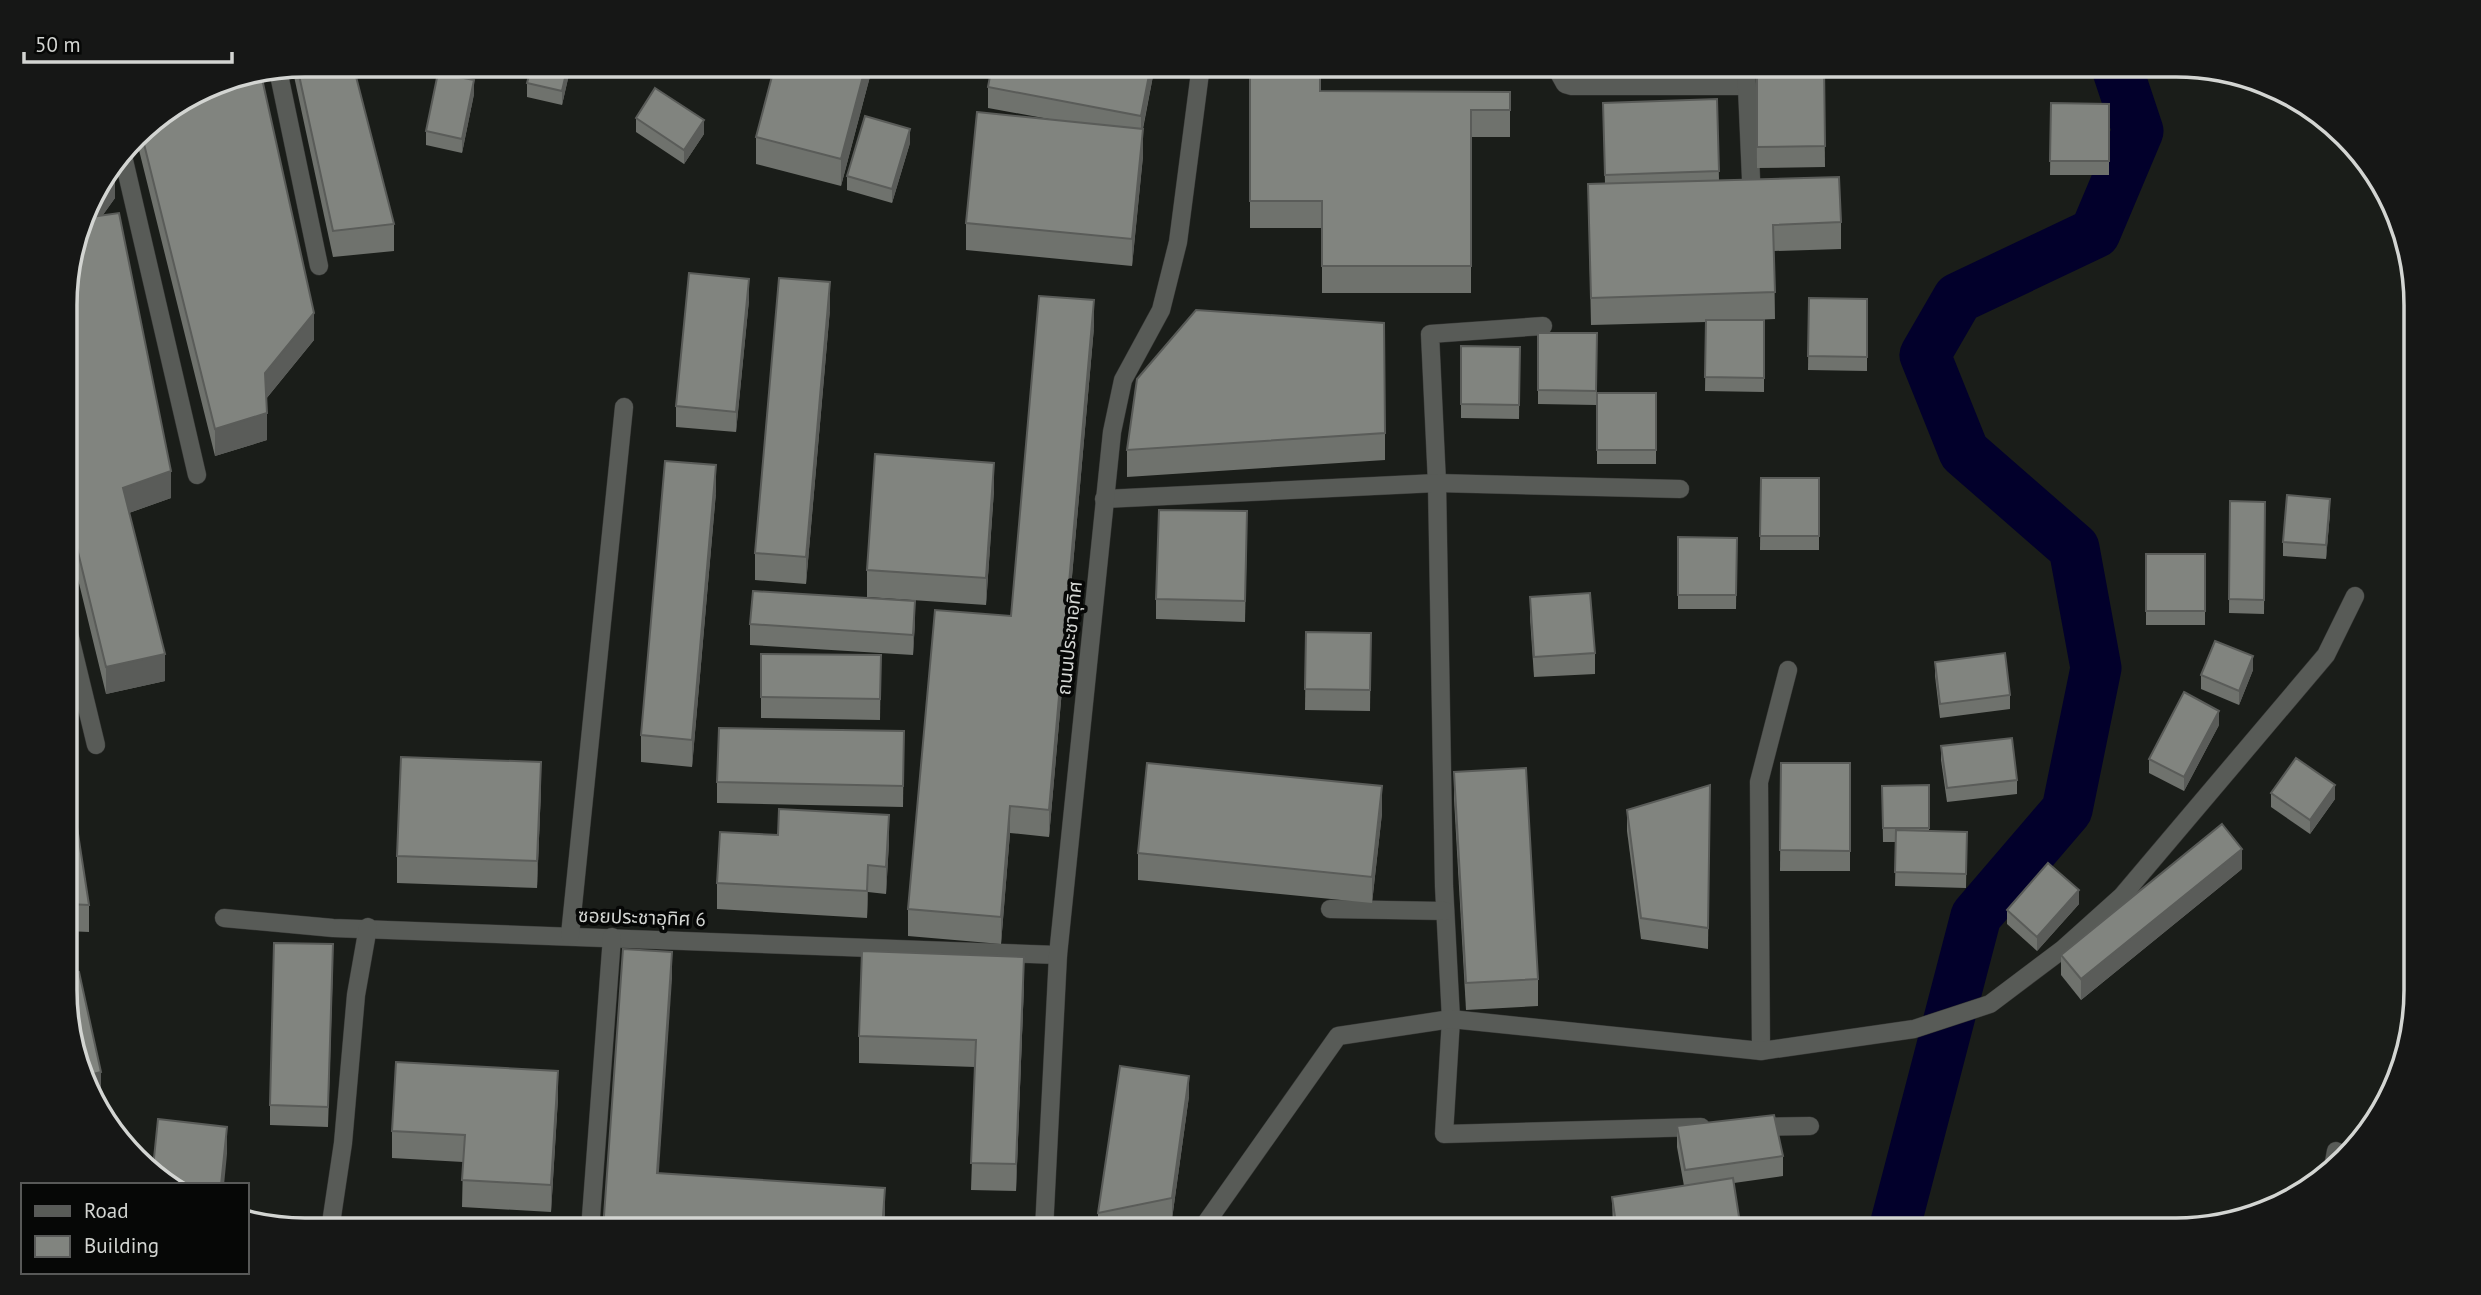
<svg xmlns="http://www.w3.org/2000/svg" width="2481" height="1295" font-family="'PT Sans','Noto Sans Thai',sans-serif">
<rect width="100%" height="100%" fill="#1a1d19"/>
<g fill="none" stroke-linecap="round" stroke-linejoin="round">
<polyline stroke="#02002b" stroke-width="51" points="1894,1230 1976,916 2067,810 2096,668 2074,548 1964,452 1925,355 1958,298 2095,233 2138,131 2116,65"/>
<defs>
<g id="minor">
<polyline points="1560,65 1560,75 1565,84 1572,86 1747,86"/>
<polyline points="1746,65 1751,179"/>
<polyline points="278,70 319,266"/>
<polyline points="123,156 197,475"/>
<polyline points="1543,326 1430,334 1437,483 1444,886 1451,1019 1444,1134 1701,1127"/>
<polyline points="1104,499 1437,483 1680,489"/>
<polyline points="66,621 96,745"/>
<polyline points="1330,909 1445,911"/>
<polyline points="224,918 333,928 1058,955"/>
<polyline points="570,935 624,407"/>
<polyline points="1761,1051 1759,782 1788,670"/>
<polyline points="1754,1127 1810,1126"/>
<polyline points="2334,1162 2336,1151"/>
<polyline points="330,1230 343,1143 356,995 368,927"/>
<polyline points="590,1230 612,937"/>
<polyline points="1044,1230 1058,955 1112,432 1123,380 1161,310 1178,242 1201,65"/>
<polyline points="1201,1230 1338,1036 1451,1019 1761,1051 1914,1029 1990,1004 2063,949 2122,896 2326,655 2355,596"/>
</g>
</defs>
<use href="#minor" stroke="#373836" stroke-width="19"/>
<use href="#minor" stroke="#585b57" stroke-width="18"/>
</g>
<g fill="#6f726d">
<polygon points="305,65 394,224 394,251 333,257 292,67"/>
<polygon points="571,65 562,105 527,97 527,83"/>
<polygon points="873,65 841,186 756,164 756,137"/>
<polygon points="1153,65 1153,76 1143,129 1143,156 1132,266 966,250 966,223 1049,119 988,108 988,87"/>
<polygon points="1250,65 1320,91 1510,92 1510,137 1471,137 1471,293 1322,293 1322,228 1250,228"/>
<polygon points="1576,65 1725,65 1725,76 1576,77"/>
<polygon points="1756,65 1824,65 1825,167 1757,168"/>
<polygon points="474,94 462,153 426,145 426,131"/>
<polygon points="1717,99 1719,180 1841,222 1841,249 1774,251 1775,319 1752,320 1764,320 1764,392 1705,391 1706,322 1591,325 1588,184 1605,184 1603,103"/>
<polygon points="2051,103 2109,104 2109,175 2050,175"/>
<polygon points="636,118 704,134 684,164 636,132"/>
<polygon points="146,125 314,340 266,399 267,440 215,456 136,138"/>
<polygon points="910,143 892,203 847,190 847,176"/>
<polygon points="115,198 102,216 171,498 129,513 165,681 106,694 66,530 65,289 90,199"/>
<polygon points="1809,298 1867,299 1867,371 1808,370"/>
<polygon points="749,300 736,432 676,427 676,406"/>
<polygon points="830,309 806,584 755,580 755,553"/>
<polygon points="1094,327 1049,837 1010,833 1001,944 908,936 908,909 1011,616"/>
<polygon points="1538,333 1597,333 1596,405 1538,404"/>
<polygon points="1461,346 1520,347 1519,419 1461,418"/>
<rect x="1597" y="393" width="59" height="71"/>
<polygon points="1385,433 1385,460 1127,477 1127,450"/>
<polygon points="1761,478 1819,478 1819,550 1760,550"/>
<polygon points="994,490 986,605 867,597 867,570"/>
<polygon points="716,492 692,767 641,762 641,735"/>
<polygon points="2230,501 2265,502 2264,614 2229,613"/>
<polygon points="2330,513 2326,559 2283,556 2283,542"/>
<polygon points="1247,532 1245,622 1156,619 1156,599"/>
<polygon points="1678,537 1737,538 1736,609 1678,609"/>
<rect x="2146" y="554" width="59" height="71"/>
<polygon points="1530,597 1595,653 1595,674 1534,677 1530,618"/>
<polygon points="915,622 913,655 750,645 750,624"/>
<polygon points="1306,632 1371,633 1370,711 1305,710"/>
<polygon points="761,654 881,655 880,720 761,718"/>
<polygon points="1935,662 2010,695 2010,709 1940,718 1935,676"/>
<polygon points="2253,670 2239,705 2201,689 2201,675"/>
<polygon points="2219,725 2184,791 2149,773 2149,759"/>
<polygon points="904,731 903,807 717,803 717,782"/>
<polygon points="1941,746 2017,780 2017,794 1947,802 1941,760"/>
<polygon points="66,756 89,905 89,932 67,931"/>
<polygon points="1781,763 1850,763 1850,871 1780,871"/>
<polygon points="1454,772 1538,979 1538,1006 1466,1010 1454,799"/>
<polygon points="1710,785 1708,949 1641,939 1627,831 1627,810"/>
<polygon points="1929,785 1929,831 1967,832 1966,888 1895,886 1896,842 1883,842 1882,786"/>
<polygon points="541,789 537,888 397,883 397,856"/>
<polygon points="2271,793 2335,799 2310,834 2271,807"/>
<polygon points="1382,813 1372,903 1138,880 1138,853"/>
<polygon points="889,842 886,894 868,892 867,918 717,909 717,883"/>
<polygon points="2242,869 2081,1000 2061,975 2061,955"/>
<polygon points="2079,904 2037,951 2007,924 2007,910"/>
<polygon points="333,965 328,1127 270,1125 270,1105"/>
<polygon points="1024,984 1016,1191 971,1190 975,1067 859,1063 859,1036"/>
<polygon points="1189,1096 1172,1219 1115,1230 1098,1230 1098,1213"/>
<polygon points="558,1098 551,1212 462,1207 463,1162 392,1158 392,1131"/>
<polygon points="1677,1126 1783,1156 1783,1176 1734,1183 1741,1230 1613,1230 1612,1197 1684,1186 1677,1147"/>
</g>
<g fill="#5a5c59">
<polygon points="568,65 571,65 571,66 562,105 562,91"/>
<polygon points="866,65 873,65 841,186 841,159"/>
<polygon points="1151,65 1153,65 1153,76 1141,137 1141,116"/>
<polygon points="474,80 474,94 462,153 462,139"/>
<polygon points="704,120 704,134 684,164 684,150"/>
<polygon points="910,129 910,143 892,203 892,189"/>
<polygon points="1143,129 1143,156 1132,266 1132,239"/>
<polygon points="115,171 115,198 81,246 81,233 86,211"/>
<polygon points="749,279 749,300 736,432 736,412"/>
<polygon points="830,282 830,309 806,584 806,557"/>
<polygon points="1094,300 1094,327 1049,837 1049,810"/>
<polygon points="314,313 314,340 265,400 265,373"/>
<polygon points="267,413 267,440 215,456 215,429"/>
<polygon points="994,463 994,490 986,605 986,578"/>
<polygon points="716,465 716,492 692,767 692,740"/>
<polygon points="171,471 171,498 123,515 123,488"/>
<polygon points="2330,499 2330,513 2326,559 2326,545"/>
<polygon points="915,601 915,622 913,655 913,635"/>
<polygon points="165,654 165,681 106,694 106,667"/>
<polygon points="2253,656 2253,670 2239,705 2239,691"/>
<polygon points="2219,711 2219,725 2184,791 2184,777"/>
<polygon points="72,718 72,745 66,749 66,722"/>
<polygon points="541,762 541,789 537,888 537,861"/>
<polygon points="2335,785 2335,799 2310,834 2310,820"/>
<polygon points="1382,786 1382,813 1372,903 1372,877"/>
<polygon points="1010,806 1010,833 1001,944 1001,917"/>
<polygon points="889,815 889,842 886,894 886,867"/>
<polygon points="2242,849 2242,869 2081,1000 2081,979"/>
<polygon points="868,865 868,892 867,918 867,891"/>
<polygon points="2079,890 2079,904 2037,951 2037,937"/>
<polygon points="672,952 672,979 657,1200 657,1173"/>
<polygon points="1024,957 1024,984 1016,1191 1016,1164"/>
<polygon points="558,1071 558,1098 551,1212 551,1185"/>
<polygon points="101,1072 101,1093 97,1094 89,1075"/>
<polygon points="1189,1076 1189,1096 1172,1219 1172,1198"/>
<polygon points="227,1127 227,1154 224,1185 221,1185"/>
<polygon points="885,1188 885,1215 884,1230 882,1230"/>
</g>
<g fill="#81847f" stroke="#5a5c59" stroke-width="2">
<polygon points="305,65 353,65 394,224 333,231 297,66"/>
<polygon points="532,65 568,65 562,91 527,83"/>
<polygon points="775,65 866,65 841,159 756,137"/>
<polygon points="992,65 1151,65 1141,116 988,87"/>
<polygon points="1250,65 1320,65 1320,91 1510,92 1510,110 1471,110 1471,266 1322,266 1322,201 1250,201"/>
<polygon points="1757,65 1824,65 1825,146 1757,147"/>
<polygon points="438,73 474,80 462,139 426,131"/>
<polygon points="261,74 314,313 265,373 267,413 215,429 141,132 146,125 214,83"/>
<polygon points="655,88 704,120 684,150 636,118"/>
<polygon points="1717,99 1719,171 1605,175 1603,103"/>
<polygon points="2051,103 2109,104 2109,161 2050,161"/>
<polygon points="977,112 1143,129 1132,239 966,223"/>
<polygon points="865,116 910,129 892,189 847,176"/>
<polygon points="114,167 115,171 86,211 90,199"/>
<polygon points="1839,177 1841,222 1773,225 1775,292 1591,298 1588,184"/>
<polygon points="119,213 171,471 123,488 165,654 106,667 66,503 65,289 84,218"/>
<polygon points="689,273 749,279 736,412 676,406"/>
<polygon points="779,278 830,282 806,557 755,553"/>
<polygon points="1039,296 1094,300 1049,810 1010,806 1001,917 908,909 935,610 1011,616"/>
<polygon points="1809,298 1867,299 1867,357 1808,356"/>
<polygon points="1196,310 1384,323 1385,433 1127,450 1137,379"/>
<polygon points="1706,320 1764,320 1764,378 1705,377"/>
<polygon points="1538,333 1597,333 1596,391 1538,390"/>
<polygon points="1461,346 1520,347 1519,405 1461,404"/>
<rect x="1597" y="393" width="59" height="57"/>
<polygon points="875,454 994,463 986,578 867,570"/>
<polygon points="665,461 716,465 692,740 641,735"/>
<polygon points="1761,478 1819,478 1819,536 1760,536"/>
<polygon points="2287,495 2330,499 2326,545 2283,542"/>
<polygon points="2230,501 2265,502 2264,600 2229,599"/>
<polygon points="1159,510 1247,511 1245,601 1156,599"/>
<polygon points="1678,537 1737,538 1736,595 1678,595"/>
<rect x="2146" y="554" width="59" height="57"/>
<polygon points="753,591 915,601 913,635 750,624"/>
<polygon points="1590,593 1595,653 1534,657 1530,597"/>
<polygon points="1306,632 1371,633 1370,690 1305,689"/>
<polygon points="2215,641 2253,656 2239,691 2201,675"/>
<polygon points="2005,653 2010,695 1940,704 1935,662"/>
<polygon points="761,654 881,655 880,699 761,697"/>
<polygon points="2184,692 2219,711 2184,777 2149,759"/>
<polygon points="66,693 72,718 66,722"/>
<polygon points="719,728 904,731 903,786 717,782"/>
<polygon points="2012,738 2017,780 1947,788 1941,746"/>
<polygon points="66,756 89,905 67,904"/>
<polygon points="401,757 541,762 537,861 397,856"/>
<polygon points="2296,758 2335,785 2310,820 2271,793"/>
<polygon points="1147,763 1382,786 1372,877 1138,853"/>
<polygon points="1781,763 1850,763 1850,851 1780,850"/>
<polygon points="1526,768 1538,979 1466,983 1454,772"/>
<polygon points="1710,785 1708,928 1641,918 1627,810"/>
<polygon points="1929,785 1929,828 1883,828 1882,786"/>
<polygon points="779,809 889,815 886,867 868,865 867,891 717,883 720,832 778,835"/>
<polygon points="2222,824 2242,849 2081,979 2061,955"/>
<polygon points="1896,830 1967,832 1966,874 1895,872"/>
<polygon points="2048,863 2079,890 2037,937 2007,910"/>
<polygon points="274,943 333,944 328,1107 270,1105"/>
<polygon points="623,949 672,952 657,1173 885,1188 882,1230 603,1230"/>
<polygon points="862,951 1024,957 1016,1164 971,1163 976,1040 859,1036"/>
<polygon points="79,972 101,1072 89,1075 67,1022 67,975"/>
<polygon points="396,1062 558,1071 551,1185 462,1180 465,1135 392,1131"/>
<polygon points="1120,1066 1189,1076 1172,1198 1098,1213"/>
<polygon points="1774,1115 1783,1156 1685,1170 1677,1126"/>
<polygon points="158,1119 227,1127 221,1185 174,1185 153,1168"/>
<polygon points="1733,1178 1741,1230 1617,1230 1612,1197"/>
<polygon points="250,1217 286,1221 285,1226"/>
</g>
<g text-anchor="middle" stroke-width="7" stroke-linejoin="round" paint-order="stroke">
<g font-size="19" fill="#d3d5d2" stroke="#060706">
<text transform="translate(1069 638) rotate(-84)" y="7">ถนนประชาอุทิศ</text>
<text transform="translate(642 917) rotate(2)" y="7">ซอยประชาอุทิศ 6</text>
</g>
</g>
<path d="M0 0H2481V1295H0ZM305 77H2176A228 228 0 0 1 2404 305V990A228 228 0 0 1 2176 1218H305A228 228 0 0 1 77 990V305A228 228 0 0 1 305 77Z" fill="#161716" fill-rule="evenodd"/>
<path fill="none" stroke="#d3d5d2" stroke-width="3.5" d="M305 77H2176A228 228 0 0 1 2404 305V990A228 228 0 0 1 2176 1218H305A228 228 0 0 1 77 990V305A228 228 0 0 1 305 77Z"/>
<rect x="21" y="1183" width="228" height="91" fill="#060706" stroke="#585958" stroke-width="2"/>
<rect x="35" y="1206" width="35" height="10" fill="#585b57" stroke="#585958" stroke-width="2"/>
<text x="84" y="1218" font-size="21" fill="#d3d5d2">Road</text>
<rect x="35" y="1236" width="35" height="21" fill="#81847f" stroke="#585958" stroke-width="2"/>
<text x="84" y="1253" font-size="21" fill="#d3d5d2">Building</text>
<path d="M24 52v10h208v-10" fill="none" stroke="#d3d5d2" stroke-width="3.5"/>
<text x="35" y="52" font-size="21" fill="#d3d5d2" stroke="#060706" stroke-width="5" paint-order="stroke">50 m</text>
</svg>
